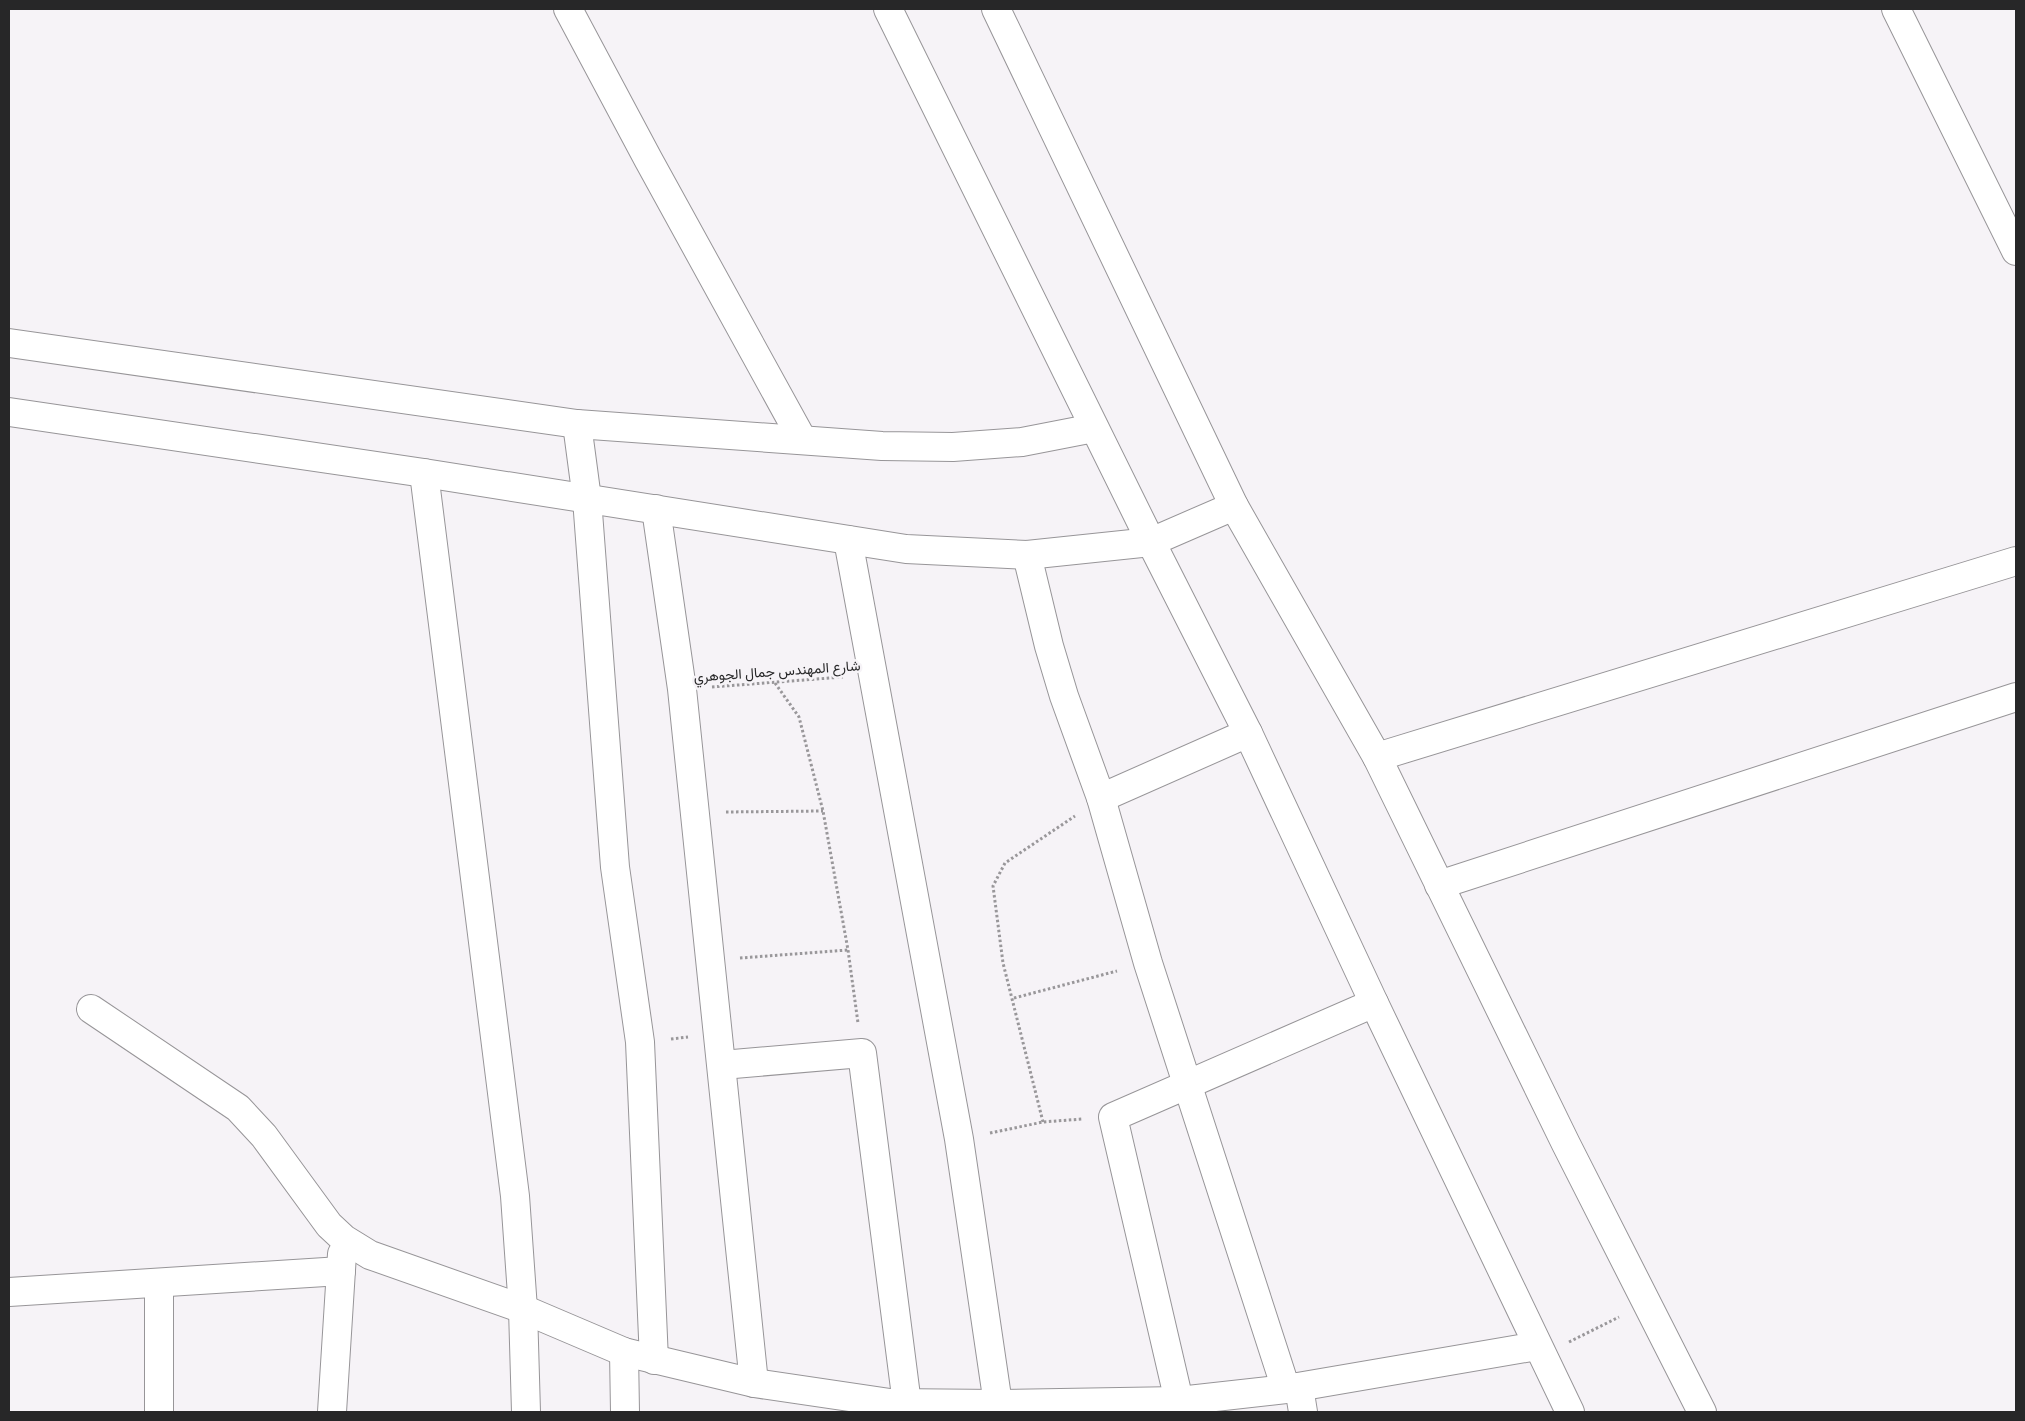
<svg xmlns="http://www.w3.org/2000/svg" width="2025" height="1421" font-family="Overpass,Vazirmatn,sans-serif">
<rect width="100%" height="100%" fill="#f6f3f7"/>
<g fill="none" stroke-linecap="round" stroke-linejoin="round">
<defs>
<g id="minor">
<polyline points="568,9 648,159 802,439"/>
<polyline points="996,9 1234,506 1377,757 1566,1144 1702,1412"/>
<polyline points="1896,9 2016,251"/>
<polyline points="9,343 577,424 882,446 953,447 1022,442 1094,428"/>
<polyline points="9,412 424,473 906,549 1027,555 1151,542 1234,506"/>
<polyline points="577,424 587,499 615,867 640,1042 654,1360"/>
<polyline points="424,473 515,1196 523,1309 526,1412"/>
<polyline points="656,509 682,689 754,1383"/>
<polyline points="848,540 959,1139 998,1404"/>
<polyline points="1027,555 1049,646 1064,696 1101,798 1148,963 1286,1389"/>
<polyline points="1377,757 2016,561"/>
<polyline points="1101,798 1248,733"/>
<polyline points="1439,885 2016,697"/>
<polyline points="91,1009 238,1108 264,1136 329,1225 344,1239 370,1255 523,1309 624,1352 754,1383 890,1403 998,1404 1179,1401 1286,1389 1537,1346"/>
<polyline points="722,1065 862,1053 907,1404"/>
<polyline points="159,1284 159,1412"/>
<polyline points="9,1292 341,1271"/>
<polyline points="624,1352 625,1412"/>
<polyline points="1299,1387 1303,1412"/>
<polyline points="1179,1401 1113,1117 1374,1003"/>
<polyline points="332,1412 342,1254"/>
</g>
<polyline id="tertiary" points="888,9 1151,542 1248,733 1374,1003 1570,1412"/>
</defs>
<use href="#minor" stroke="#979598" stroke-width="30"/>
<use href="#tertiary" stroke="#979598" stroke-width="30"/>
<g stroke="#99979a" stroke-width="3" stroke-dasharray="2.5 2.5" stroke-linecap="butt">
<polyline points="775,683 799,717 823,811 848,950 858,1023"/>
<polyline points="712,687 843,677"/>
<polyline points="726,812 823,811"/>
<polyline points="740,958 848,950"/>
<polyline points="1014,998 1117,971"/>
<polyline points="671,1039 688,1037"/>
<polyline points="1043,1122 1003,963 993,886 1005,863 1075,816"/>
<polyline points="990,1133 1043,1122 1082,1119"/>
<polyline points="1569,1342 1619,1317"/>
</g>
<use href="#minor" stroke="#fff" stroke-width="28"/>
<use href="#tertiary" stroke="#fff" stroke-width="28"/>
</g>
<g text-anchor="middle" stroke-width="5" stroke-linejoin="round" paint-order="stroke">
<g font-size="14" fill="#272728" stroke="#f6f3f7">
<text transform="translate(777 671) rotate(-4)" y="5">شارع المهندس جمال الجوهري</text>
</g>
</g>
<rect width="2025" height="1421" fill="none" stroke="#272728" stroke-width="20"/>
</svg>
